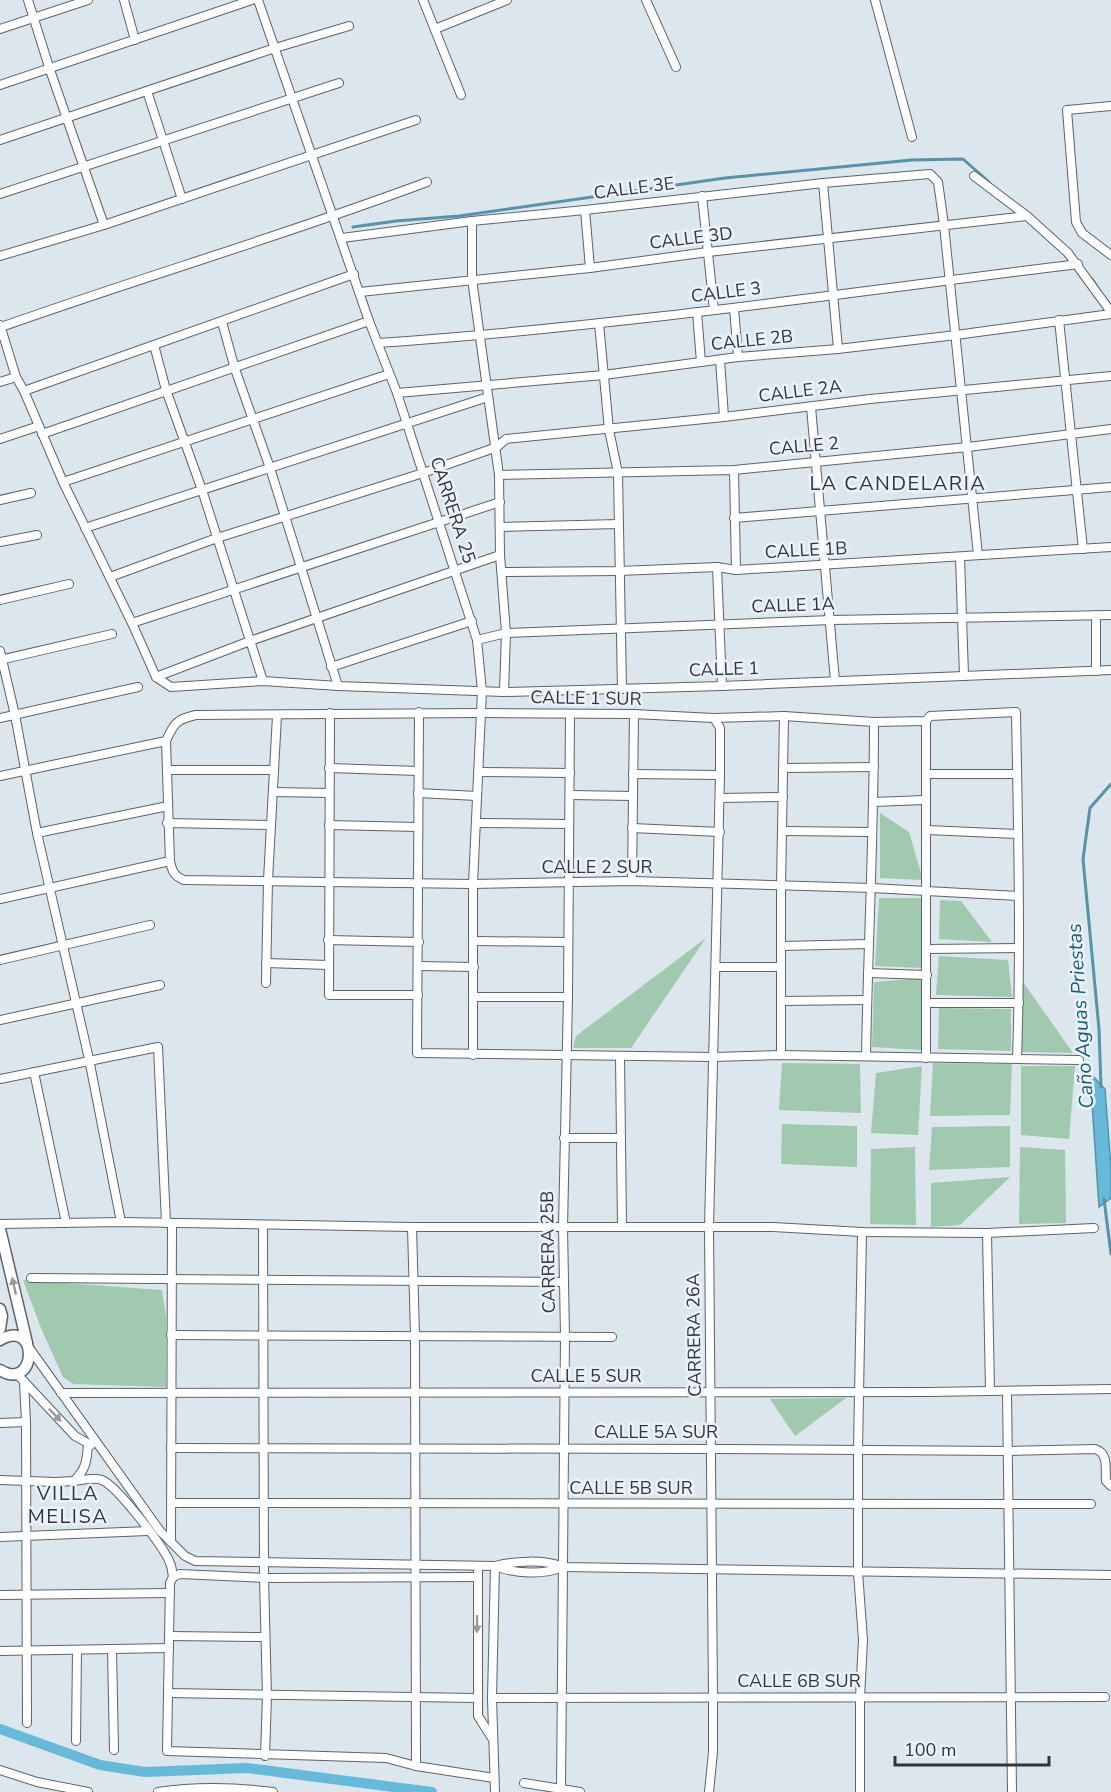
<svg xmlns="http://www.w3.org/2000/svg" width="1111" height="1792" font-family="'Nunito Sans',sans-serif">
<rect width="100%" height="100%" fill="#dce6ed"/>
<g fill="#a0c9b0">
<polygon points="880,813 909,832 923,880 880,878"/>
<polygon points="879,898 926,898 923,968 875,966"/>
<polygon points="940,900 961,901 992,942 939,939"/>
<polygon points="706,938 631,1048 573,1048 576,1036"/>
<polygon points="939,956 1008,960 1012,997 936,995"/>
<polygon points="924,978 922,1050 872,1047 874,982"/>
<polygon points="1023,982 1073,1053 1022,1052"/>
<polygon points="939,1008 1011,1009 1011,1051 938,1049"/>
<polygon points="782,1063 860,1064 861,1113 779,1110"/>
<polygon points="933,1063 1012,1064 1010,1115 930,1116"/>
<polygon points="922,1066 918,1135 871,1133 876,1073"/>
<polygon points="1021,1066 1075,1066 1069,1139 1021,1135"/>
<polygon points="782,1124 857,1126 857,1167 781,1164"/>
<polygon points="1010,1126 1010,1167 929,1170 932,1127"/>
<polygon points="915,1147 916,1225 870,1224 871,1149"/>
<polygon points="1020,1147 1065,1150 1066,1223 1019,1224"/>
<polygon points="1010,1177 960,1225 931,1227 931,1183"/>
<polygon points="23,1280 162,1290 166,1317 166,1387 73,1384 63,1377 41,1328"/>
<polygon points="846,1398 795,1436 770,1399"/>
</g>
<polygon fill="#66b9d9" stroke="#5792a9" stroke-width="1.5" points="1090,1073 1105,1089 1111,1168 1111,1198 1099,1207"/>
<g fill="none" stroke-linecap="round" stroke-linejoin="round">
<g stroke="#5792a9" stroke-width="3">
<polyline points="353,227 396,221 459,216 725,178 912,160 963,159 989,182"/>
<polyline points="1092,279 1100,291"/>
<polyline points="1101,1087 1099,1029 1083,859 1090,808 1111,784"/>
<polyline points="1104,1199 1111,1254"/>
</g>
<polyline stroke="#66b9d9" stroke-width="10" points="0,1729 100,1765 145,1772 247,1768 432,1792"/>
<defs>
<g id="minor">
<polyline points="28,0 50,70 104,225"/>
<polyline points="124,0 135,40"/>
<polyline points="258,0 369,321 397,393 477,640 482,691 473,884 473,1055"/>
<polyline points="423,0 461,95"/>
<polyline points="646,0 676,67"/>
<polyline points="875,0 912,137"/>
<polyline points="0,29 88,0"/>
<polyline points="435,29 507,0"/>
<polyline points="0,85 252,0"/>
<polyline points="147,91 182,199"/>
<polyline points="1111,106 1067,110 1076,222 1082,233 1111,255"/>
<polyline points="0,140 275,48 349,26"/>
<polyline points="974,176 1027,216 1068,253 1111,312"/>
<polyline points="823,183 838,349"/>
<polyline points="0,194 339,83"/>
<polyline points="702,196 714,310"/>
<polyline points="585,210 590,268"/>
<polyline points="472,221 472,279 499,475 500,555 506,633 504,692"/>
<polyline points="342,238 472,221 585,210 823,183 930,174 938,182 944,225 978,555"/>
<polyline points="0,256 104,225 416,120"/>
<polyline points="360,292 590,268 708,252 1027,216"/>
<polyline points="734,308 738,357"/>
<polyline points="697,312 701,362"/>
<polyline points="1059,320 1083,549"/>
<polyline points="222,322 235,369 270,468 338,686"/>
<polyline points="599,323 609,430 618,473 622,689"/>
<polyline points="0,325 16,377 24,391 63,482 132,623 156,677 171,687 263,681 338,686 504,692 722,686 1111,670"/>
<path d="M1 327C142 277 286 235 427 182"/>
<path d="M378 343C612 327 845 293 1078 264"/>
<polyline points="154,345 166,390 202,490 263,681"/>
<polyline points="720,360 724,417"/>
<polyline points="0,382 16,377"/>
<polyline points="24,391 354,274"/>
<polyline points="397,393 604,375 738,357 838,349 956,335 1111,314"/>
<polyline points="811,407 835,681"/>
<polyline points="42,434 369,321"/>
<polyline points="0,439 39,426"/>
<polyline points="734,470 736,570"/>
<polyline points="499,475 734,470 968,447 1111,429"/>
<polyline points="63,482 389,374"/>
<polyline points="0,500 31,493"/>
<polyline points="734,518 1111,487"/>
<polyline points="500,527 619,524"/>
<polyline points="85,528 488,397"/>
<polyline points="0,542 37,535"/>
<polyline points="960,557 964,676"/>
<polyline points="717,567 722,686"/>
<polyline points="502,572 619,571 717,567 736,570 1111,547"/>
<polyline points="110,577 217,538 423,473 497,447 506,439 724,417 870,399 1111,376"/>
<polyline points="0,600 69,584"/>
<polyline points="1096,615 1096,671"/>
<polyline points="132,623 500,502"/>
<polyline points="477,640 506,633 831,620 1111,615"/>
<polyline points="0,651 15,715 37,833 89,1059 121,1222"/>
<polyline points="0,660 112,634"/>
<polyline points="331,667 472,621"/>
<polyline points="156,677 250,641 500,555"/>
<polyline points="419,712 417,1053 714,1057 781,1055 1079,1060"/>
<polyline points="330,713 329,995 418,995"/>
<polyline points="0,718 138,687"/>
<polyline points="926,721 926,1058"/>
<polyline points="329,768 418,771"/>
<polyline points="784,768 874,767"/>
<polyline points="167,770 274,770"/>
<polyline points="478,772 570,773"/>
<polyline points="633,774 720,775"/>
<polyline points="926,774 1017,774"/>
<polyline points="0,776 166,741"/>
<polyline points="273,792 329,793"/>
<polyline points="418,793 477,796"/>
<polyline points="570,795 633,796"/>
<polyline points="720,798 783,797"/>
<polyline points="873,802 925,800"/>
<polyline points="167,823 271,825"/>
<polyline points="476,823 569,824"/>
<polyline points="329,825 418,827"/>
<polyline points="632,828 720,832"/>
<polyline points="927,830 1017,834"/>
<polyline points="783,831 872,832"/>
<polyline points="37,833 168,806"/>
<polyline points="632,881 634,714"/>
<polyline points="0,899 170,861"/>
<polyline points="328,940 419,942"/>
<polyline points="474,941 568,942"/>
<polyline points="781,946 869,944"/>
<polyline points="927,949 1019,948"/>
<polyline points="0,960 150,925"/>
<polyline points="266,963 328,965"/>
<polyline points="419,966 474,967"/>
<polyline points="717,967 781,967"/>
<polyline points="868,973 927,975"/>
<polyline points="266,983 268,880 277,716"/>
<polyline points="474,997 568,997"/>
<polyline points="781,1001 867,1000"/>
<polyline points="927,1003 1019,1003"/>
<polyline points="0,1020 160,985"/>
<polyline points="781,1055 781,886 784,716"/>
<polyline points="620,1056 622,1227"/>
<path d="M866 1056C868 945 874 833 874 722"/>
<path d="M1017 1059C1021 943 1018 827 1016 712L930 716 926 721 874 722 784 716 714 718 634 714 481 713 196 715C177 719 174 723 166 741L170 861C172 871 174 876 184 880L473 884 632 881 872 888 1018 896"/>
<polyline points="34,1072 66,1223"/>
<polyline points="0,1079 158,1047 166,1223"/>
<polyline points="564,1138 620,1138"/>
<polyline points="0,1224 121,1222 412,1227 773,1227 862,1232 987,1233 1094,1228"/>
<polyline points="263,1225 264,1578 267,1696 265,1756"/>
<polyline points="412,1227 415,1335 416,1766"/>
<polyline points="987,1233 990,1391"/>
<polyline points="31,1278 564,1282"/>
<polyline points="171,1335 612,1337"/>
<path d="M30 1349 160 1531 185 1556 195 1561 495 1566C515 1561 544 1559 563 1567L1111 1575"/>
<polyline points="16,1373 75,1436 91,1445"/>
<polyline points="24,1382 26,1422 27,1723"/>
<polyline points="1007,1391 1012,1792"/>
<polyline points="61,1393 929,1392 1111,1389"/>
<polyline points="0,1423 26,1422"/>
<path d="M171 1448 712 1449 1008 1451 1095 1449C1109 1453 1105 1469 1106 1481L1111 1486"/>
<path d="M0 1480 56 1482 74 1481C86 1469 87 1461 88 1444"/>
<path d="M74 1481C83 1480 94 1477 102 1480 117 1486 164 1547 170 1563 172 1567 172 1572 173 1577"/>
<polyline points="171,1503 1091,1504"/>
<polyline points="0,1537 148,1531"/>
<polyline points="171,1542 172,1223"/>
<path d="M496 1566C514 1574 544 1575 563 1567"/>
<polyline points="478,1572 478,1716 492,1738"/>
<polyline points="173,1577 170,1583 167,1751 386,1758 416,1766 494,1778"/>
<polyline points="173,1577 180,1574 264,1578 478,1577"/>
<polyline points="0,1595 170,1593"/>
<polyline points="169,1636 265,1637"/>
<polyline points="112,1649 114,1750"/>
<polyline points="0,1651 169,1648"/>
<polyline points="168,1693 477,1698"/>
<polyline points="492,1698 1105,1697"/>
<polyline points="76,1741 77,1650"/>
<polyline points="0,1770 37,1782 88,1792"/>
<polyline points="524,1783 580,1792"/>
<polyline points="561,1789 565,1336 563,1227 568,997 570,714"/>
<path d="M158 1792C197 1786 234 1787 273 1792"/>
<polyline points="495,1792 492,1698 495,1566"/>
<polyline points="709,1792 713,1752 713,1698 709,1227 720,775 720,728 714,718"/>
<polyline points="860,1792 860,1698 863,1640 858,1572 858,1450 862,1232"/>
</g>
<g id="tertiary">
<polyline points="0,1229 27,1343"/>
<polyline points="0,1309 2,1316 0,1329"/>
<path d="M0 1340C40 1317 37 1393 0 1370"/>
</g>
</defs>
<use href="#minor" stroke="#5c646b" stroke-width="10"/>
<use href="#tertiary" stroke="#5c646b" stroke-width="13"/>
<use href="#minor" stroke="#fff" stroke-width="8"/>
<use href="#tertiary" stroke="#fff" stroke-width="10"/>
</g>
<defs><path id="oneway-solid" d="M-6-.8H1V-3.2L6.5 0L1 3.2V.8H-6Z" transform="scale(1.5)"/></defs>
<g fill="#999a9c">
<use href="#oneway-solid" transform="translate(14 1286) rotate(-103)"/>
<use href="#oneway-solid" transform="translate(55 1415) rotate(46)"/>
<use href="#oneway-solid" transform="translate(477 1624) rotate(90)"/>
</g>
<g text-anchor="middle" stroke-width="5" stroke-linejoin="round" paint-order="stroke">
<g font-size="18" fill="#333639" stroke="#eaf3fb">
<text transform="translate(634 188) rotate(-7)" y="6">CALLE 3E</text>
<text transform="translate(691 238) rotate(-7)" y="6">CALLE 3D</text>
<text transform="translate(726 292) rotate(-7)" y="6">CALLE 3</text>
<text transform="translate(752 340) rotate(-6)" y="6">CALLE 2B</text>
<text transform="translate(800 391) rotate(-7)" y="6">CALLE 2A</text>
<text transform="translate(804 446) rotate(-5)" y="6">CALLE 2</text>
<text transform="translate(453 510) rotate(72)" y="6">CARRERA 25</text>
<text transform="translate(806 550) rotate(-3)" y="6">CALLE 1B</text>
<text transform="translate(793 605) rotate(-2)" y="6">CALLE 1A</text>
<text transform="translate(724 669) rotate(-2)" y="6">CALLE 1</text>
<text transform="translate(586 698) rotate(1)" y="6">CALLE 1 SUR</text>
<text x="597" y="873">CALLE 2 SUR</text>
<text transform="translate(548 1252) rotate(-91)" y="6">CARRERA 25B</text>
<text transform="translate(694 1335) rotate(-91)" y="6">CARRERA 26A</text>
<text x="586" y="1382">CALLE 5 SUR</text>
<text x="656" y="1438">CALLE 5A SUR</text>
<text x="631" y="1494">CALLE 5B SUR</text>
<text x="799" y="1687">CALLE 6B SUR</text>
</g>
<g font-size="20" letter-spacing="1.5" fill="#333639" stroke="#eaf3fb">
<text x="898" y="490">LA CANDELARIA</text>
<text x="68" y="1500">VILLA<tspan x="68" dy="23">MELISA</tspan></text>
</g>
<g font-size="20" font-style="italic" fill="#1c5d74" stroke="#eaf3fb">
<text transform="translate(1080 1016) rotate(-94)" y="7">Caño Aguas Priestas</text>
</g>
</g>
<path d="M895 1756v9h154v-9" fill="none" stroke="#333639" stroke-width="3"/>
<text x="904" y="1756" font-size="18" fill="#333639" stroke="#eaf3fb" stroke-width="4.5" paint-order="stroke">100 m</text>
</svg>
